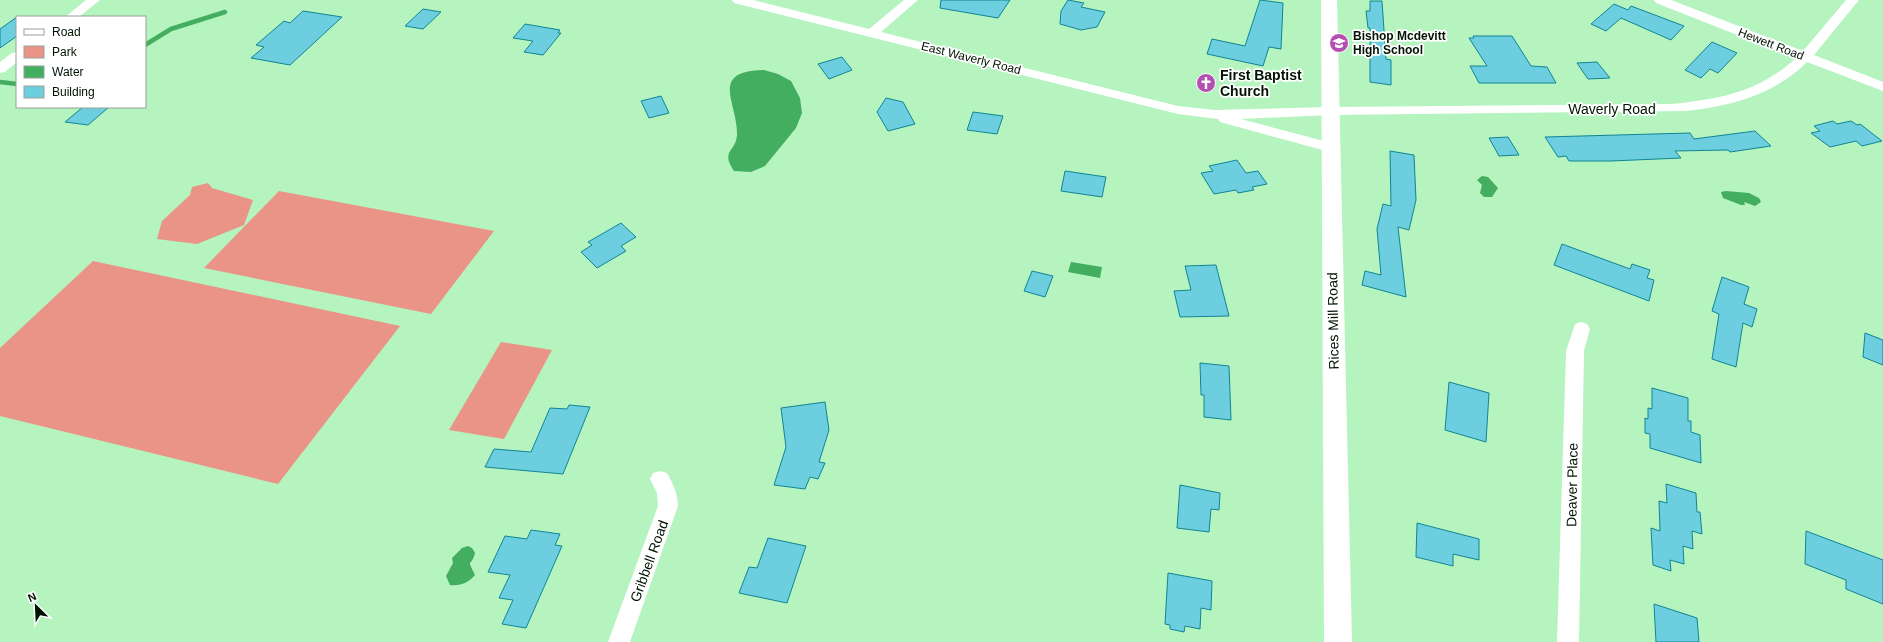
<svg xmlns="http://www.w3.org/2000/svg" width="1883" height="642" font-family="Arial,sans-serif">
<rect width="100%" height="100%" fill="#b5f3bf"/>
<g fill="#ea9487">
<polygon points="208,183 212,188 253,200 244,225 197,244 157,239 162,221 190,195 192,187"/>
<polygon points="279,191 494,231 431,314 204,268"/>
<polygon points="93,261 400,326 278,484 0,416 0,348"/>
<polygon points="501,342 552,350 504,439 449,430"/>
</g>
<g fill="#43ae5f">
<path d="M764 70 778 74 791 81 800 98 802 113 796 128 765 166 751 172 734 171C720 150 736 152 737 135 738 103 708 71 764 70Z"/>
<polygon points="1482,176 1488,177 1498,188 1492,197 1484,197 1480,193 1482,185 1477,180"/>
<polygon points="1726,191 1749,193 1759,198 1761,202 1755,206 1744,202 1745,205 1741,205 1723,198 1721,192"/>
<polygon points="1071,262 1102,267 1100,278 1068,272"/>
<path d="M468 546 472 548 475 553C471 569 466 556 475 575 468 583 461 586 450 585L446 576 453 563 452 558 462 548Z"/>
</g>
<g fill="none" stroke-linecap="round" stroke-linejoin="round">
<g stroke="#43ae5f" stroke-width="4.5">
<polyline points="145,45 171,29 225,12"/>
<polyline points="0,82 17,84"/>
</g>
</g>
<g fill="#6ccede" stroke="#118594">
<polygon points="941,0 1010,0 998,18 940,8"/>
<polygon points="1068,0 1084,3 1081,7 1105,12 1097,27 1081,30 1060,24 1061,11"/>
<polygon points="1260,0 1283,3 1281,49 1269,47 1263,66 1207,54 1212,39 1245,46"/>
<polygon points="1370,1 1382,1 1386,59 1391,60 1391,85 1370,82 1370,28 1368,28 1366,11 1370,11"/>
<polygon points="1614,4 1628,10 1631,6 1684,26 1671,40 1621,18 1606,31 1591,24"/>
<polygon points="423,9 441,12 423,29 405,26"/>
<polygon points="303,11 342,17 290,65 251,58 264,47 256,45 284,21 290,23"/>
<polygon points="17,17 17,36 0,48 0,29"/>
<polygon points="525,24 560,30 558,33 561,33 543,55 524,52 533,41 513,38"/>
<polygon points="1473,36 1512,36 1531,66 1547,67 1556,83 1479,83 1470,66 1487,66 1469,38 1474,38"/>
<polygon points="1712,42 1737,53 1718,73 1710,69 1701,78 1685,70"/>
<polygon points="842,57 852,70 829,79 818,64"/>
<polygon points="1597,62 1610,78 1588,79 1577,63"/>
<polygon points="661,96 669,113 649,118 641,101"/>
<polygon points="886,98 903,102 915,124 888,131 877,112"/>
<polygon points="83,107 109,107 88,125 65,122"/>
<polygon points="973,112 1003,116 997,134 967,130"/>
<polygon points="1833,121 1837,124 1851,121 1857,125 1860,124 1882,141 1862,146 1856,141 1830,147 1811,133 1820,131 1814,126"/>
<polygon points="1755,131 1771,146 1730,152 1728,150 1675,151 1681,158 1611,161 1569,161 1566,156 1558,157 1545,137 1690,133 1694,139"/>
<polygon points="1508,137 1519,155 1499,156 1489,138"/>
<polygon points="1390,151 1414,155 1416,200 1409,230 1398,227 1406,297 1362,285 1365,271 1381,275 1377,229 1383,204 1391,206"/>
<polygon points="1237,160 1246,173 1258,171 1267,184 1252,187 1254,190 1238,193 1236,190 1214,194 1201,173 1213,171 1209,166"/>
<polygon points="1065,171 1106,177 1102,197 1061,191"/>
<polygon points="621,223 636,237 621,246 626,251 597,268 581,252 592,245 588,242"/>
<polygon points="1562,244 1630,269 1632,264 1650,270 1647,278 1654,280 1649,301 1554,265"/>
<polygon points="1216,265 1229,316 1180,317 1174,291 1191,290 1185,266"/>
<polygon points="1032,271 1053,276 1045,297 1024,291"/>
<polygon points="1722,277 1749,287 1744,304 1757,309 1752,327 1743,323 1736,367 1712,359 1719,314 1712,311"/>
<polygon points="1865,333 1883,340 1883,365 1863,357"/>
<polygon points="1200,363 1229,366 1231,420 1204,417 1204,395 1201,395"/>
<polygon points="1449,382 1489,393 1486,442 1445,430"/>
<polygon points="1652,388 1688,398 1688,421 1691,421 1691,432 1700,435 1701,463 1650,448 1650,434 1645,433 1645,418 1648,419 1648,408 1652,409"/>
<polygon points="825,402 829,430 819,462 825,463 818,479 810,477 805,489 774,485 786,447 781,408"/>
<polygon points="569,405 590,407 563,474 485,467 494,449 531,452 550,408 567,409"/>
<polygon points="1666,484 1696,493 1697,512 1700,512 1702,534 1692,531 1693,549 1683,546 1684,564 1670,560 1671,571 1653,565 1651,528 1660,531 1659,501 1667,503"/>
<polygon points="1180,485 1220,493 1219,510 1211,509 1209,532 1177,528"/>
<polygon points="1417,523 1479,539 1479,560 1453,554 1453,566 1416,557"/>
<polygon points="531,530 560,534 555,545 562,546 526,628 502,624 513,600 499,598 510,575 488,572 505,536 527,539"/>
<polygon points="1806,531 1883,560 1883,604 1846,589 1846,580 1805,564"/>
<polygon points="768,538 806,546 787,603 739,593 749,567 757,568"/>
<polygon points="1168,573 1212,581 1211,610 1201,608 1200,629 1185,626 1184,632 1170,629 1170,625 1165,624"/>
<polygon points="1654,604 1697,618 1699,642 1656,642"/>
</g>
<g fill="none" stroke-linecap="round" stroke-linejoin="round">
<g fill="#fff" fill-rule="evenodd">
<polygon points="86,0 100,0 79,17 65,17"/>
<path d="M732 0H753L869 29 904 0H918L881 32 1178 106 1215 110 1331 107 1672 104C1720 99 1759 92 1796 58L1656 3 1654 0H1671L1803 51 1846 0H1859L1814 55 1883 82V91L1807 62C1774 95 1731 106 1686 111L1331 115 1241 119 1335 144 1337 147 1335 150 1330 152 1220 122 1218 119 1178 114 734 3Z"/>
<polygon points="17,52 17,62 5,72 0,73 0,62 12,53"/>
<polygon points="1581,322 1587,324 1590,329 1584,351 1579,642 1557,642 1566,351 1575,324"/>
<path d="M660 471 667 473C674 486 677 492 678 506L630 642H608L658 506 657 493 650 479 653 473Z"/>
</g>
<polygon fill="#fff" fill-rule="evenodd" points="1321,0 1337,0 1352,642 1324,642"/>
</g>
<defs>
<symbol id="school-disc" viewBox="-11 -11 22 22"><circle r="9.5" fill="#b54eb1" stroke="#fff"/><path d="M0-5L7-2L0 1L-7-2ZM-4 1L0 2.5L4 1V4Q0 6-4 4Z" fill="#fff"/></symbol>
<symbol id="church-disc" viewBox="-11 -11 22 22"><circle r="9.5" fill="#b54eb1" stroke="#fff"/><path d="M-1.2-6h2.4v3.5h3.3v2.4h-3.3V6h-2.4V-.1h-3.3v-2.4h3.3Z" fill="#fff"/></symbol>
</defs>
<g fill-rule="evenodd">
<use href="#school-disc" x="1328" y="32" width="22" height="22"/>
<use href="#church-disc" x="1195" y="72" width="22" height="22"/>
</g>
<g text-anchor="middle" stroke-width="3.5" stroke-linejoin="round" paint-order="stroke">
<g font-size="12" font-weight="bold" fill="#001303" stroke="#fff" text-anchor="start">
<text x="1353" y="40">Bishop Mcdevitt<tspan x="1353" dy="14">High School</tspan></text>
</g>
<g font-size="12" fill="#001303" stroke="#fff">
<text transform="translate(1771 44) rotate(21)" y="4">Hewett Road</text>
<text transform="translate(971 58) rotate(14)" y="4">East Waverly Road</text>
</g>
<g font-size="14" font-weight="bold" fill="#001303" stroke="#fff" text-anchor="start">
<text x="1220" y="80">First Baptist<tspan x="1220" dy="16">Church</tspan></text>
</g>
<g font-size="14" fill="#001303" stroke="#fff">
<text x="1612" y="114">Waverly Road</text>
<text transform="translate(1333 321) rotate(-91)" y="5">Rices Mill Road</text>
<text transform="translate(1572 485) rotate(-89)" y="5">Deaver Place</text>
<text transform="translate(649 561) rotate(-70)" y="5">Gribbell Road</text>
</g>
</g>
<rect x="16" y="16" width="130" height="92" fill="#ffffff" stroke="#99a19a"/>
<rect x="24" y="29" width="20" height="6" fill="#ffffff" stroke="#99a19a"/>
<text x="52" y="36" font-size="12" fill="#001303">Road</text>
<rect x="24" y="46" width="20" height="12" fill="#ea9487" stroke="#99a19a"/>
<text x="52" y="56" font-size="12" fill="#001303">Park</text>
<rect x="24" y="66" width="20" height="12" fill="#43ae5f" stroke="#99a19a"/>
<text x="52" y="76" font-size="12" fill="#001303">Water</text>
<rect x="24" y="86" width="20" height="12" fill="#6ccede" stroke="#99a19a"/>
<text x="52" y="96" font-size="12" fill="#001303">Building</text>
<g transform="translate(36 606) rotate(336)" stroke="#ffffff" stroke-width="3" paint-order="stroke">
<path d="M0-3L7 15L0 10L-7 15Z" fill="#001303"/>
<text y="-6" font-size="11" font-weight="bold" text-anchor="middle" fill="#001303">N</text>
</g>
</svg>
